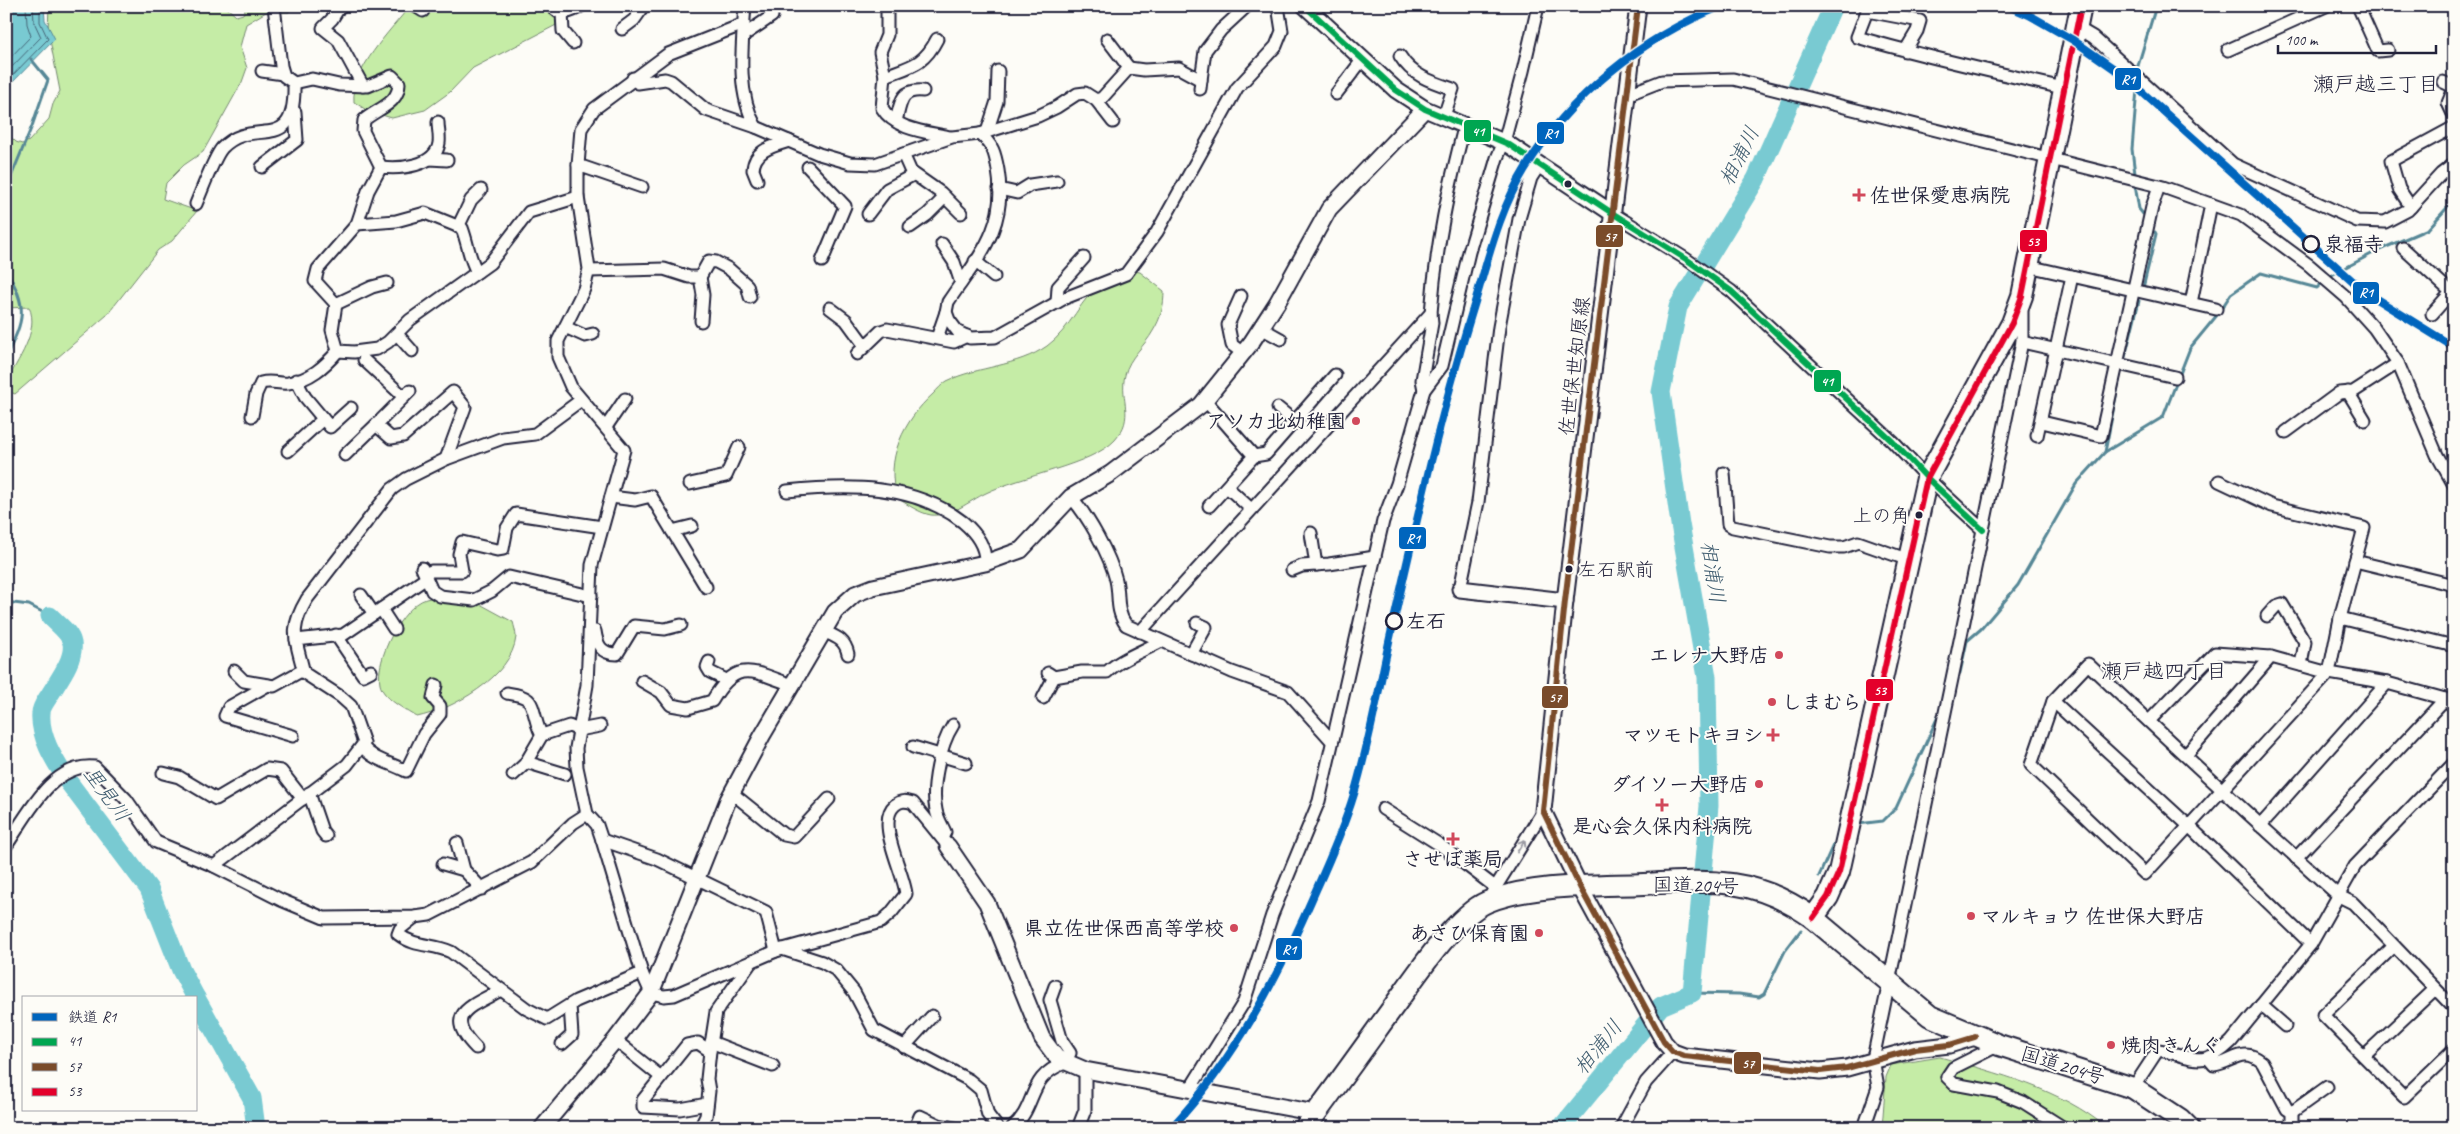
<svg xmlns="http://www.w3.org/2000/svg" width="2460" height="1134" font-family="Caveat,'Klee One',sans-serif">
<rect width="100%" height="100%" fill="#fdfcf7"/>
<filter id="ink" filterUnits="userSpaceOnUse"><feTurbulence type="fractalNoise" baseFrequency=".02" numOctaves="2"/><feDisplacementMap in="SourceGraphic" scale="10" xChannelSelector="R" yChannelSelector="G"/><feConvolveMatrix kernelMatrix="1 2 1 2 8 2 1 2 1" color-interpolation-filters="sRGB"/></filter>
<g filter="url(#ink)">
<g fill="#c5eca6" stroke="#748770">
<path d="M49 6H225L236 16 243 14 247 6H290L289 12H266L246 24 240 47 247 68 242 82 203 152 184 165 166 183 163 199 197 211 172 241 158 250 107 315 15 394 8 391 6 383C17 361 40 331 29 307L6 308V132L16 142 22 144 29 141 49 119 53 104 60 91 48 30Z"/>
<path d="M410 6H593L473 68 450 92 425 110 392 118 368 111 354 102C351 70 390 31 410 6Z"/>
<path d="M1128 270 1140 272 1164 291C1164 306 1161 318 1153 331 1145 346 1129 357 1125 375 1119 400 1136 416 1115 440 1092 465 1020 476 986 493 969 501 952 517 931 515 919 513 907 504 897 498 884 460 904 420 933 394 937 390 942 384 947 381 978 366 1017 367 1047 346 1071 329 1080 298 1104 281 1111 276 1120 273 1128 270Z"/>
<path d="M460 597 480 604 513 622C514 626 516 633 516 637 512 677 451 710 417 717 405 709 383 699 380 684 375 660 401 607 426 599 436 596 450 598 460 597Z"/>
<path d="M1940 1057C1997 1073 2061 1089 2107 1128H1882L1886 1077 1891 1065Z"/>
</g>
<polygon fill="#79cad2" stroke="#568796" points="6,6 44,6 45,20 55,39 6,89"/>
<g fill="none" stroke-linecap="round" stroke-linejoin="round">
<g stroke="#456577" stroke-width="1">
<polyline points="6,62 31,36 27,24 26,6"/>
<polyline points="6,73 41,37 34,22 33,6"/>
<polyline points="6,82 48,39 40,22 40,6"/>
</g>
<g stroke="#568796" stroke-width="3">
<polyline points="2137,69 2156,6"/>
<polyline points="2135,174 2132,149 2137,89"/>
<polyline points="2135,185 2139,209 2143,214"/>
<polyline points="6,189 32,126 48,80 31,59"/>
<path d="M6 270C28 307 25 319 6 356"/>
<polyline points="2328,277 2377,251 2428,229 2454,200"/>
<polyline points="2144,284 2156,234 2155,232"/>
<polyline points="2125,357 2139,301"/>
<polyline points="2105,452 2121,371"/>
<polyline points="6,602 29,605 50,616"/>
<polyline points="1957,676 1960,673 1967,641 1981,629 2018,585 2076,484 2105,452 2163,417 2190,348 2218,314 2231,294 2261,273 2317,288 2324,281"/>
<polyline points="1858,824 1883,821 1896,808 1940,712"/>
<polyline points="1819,876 1833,845"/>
<polyline points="1692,993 1739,994 1759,997 1764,994 1785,951 1801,930"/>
</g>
<g stroke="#79cad2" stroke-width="19">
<path d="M50 616C57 624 70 632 72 643 75 660 57 682 49 696 46 701 41 707 41 713 39 737 55 761 67 780L149 889 181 970 196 998"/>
<polyline points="196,998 252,1098 256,1128"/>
<polyline points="1561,1128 1661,1006 1692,993 1709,806 1707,677 1680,524 1661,392 1678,307 1756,179 1833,6"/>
</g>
<defs>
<g id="street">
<path d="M274 6 281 66 284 76 294 83 312 79 339 85 368 86 392 76 399 83C399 104 378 108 364 120L363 131 381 167"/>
<polyline points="340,6 332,19 323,28 338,40 363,86"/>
<polyline points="415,6 423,11"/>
<path d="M552 6C559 17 572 12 581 6"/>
<path d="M745 6C742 46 736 92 756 127"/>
<path d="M887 6V35L880 52 885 76 882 108C895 130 927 132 950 137"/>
<polyline points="2358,6 2378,51 2388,50"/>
<polyline points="562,13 563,31 573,43"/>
<path d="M744 24 668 54 594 109 581 129 578 165V197L589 269 584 289 558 341V357L571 387 624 450 592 565 587 685 576 748 577 767 587 814 597 825 602 840 642 973 651 993 664 996 674 995 776 951 881 922 891 913 906 894C904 872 875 822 895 805 901 800 906 801 913 803L948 846"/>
<polyline points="2076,27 2093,37 2233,164 2357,221 2385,222 2408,210 2441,174 2454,164"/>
<polyline points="622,29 634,20 644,6"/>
<polyline points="744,35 772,16"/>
<polyline points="1107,39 1129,68"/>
<polyline points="2228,50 2326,6"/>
<path d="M1905 51 1917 31 1920 21 1867 11 1857 37C1925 57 1994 72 2063 88"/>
<path d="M1400 56C1412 76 1432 82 1453 89L1444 116"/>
<polyline points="262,71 283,74"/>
<path d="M885 76C911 66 924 65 937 39"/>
<path d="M633 78 638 83 665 79 671 81 706 110 756 127 819 154 850 163 875 164 952 137 980 134C993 145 995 153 998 170 1008 228 978 257 948 302L946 312 949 320 958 332 970 338 995 337 1065 298 1126 274 1157 232 1237 88 1276 46 1282 31 1278 6"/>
<polyline points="1201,80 1205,51 1221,30 1247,6"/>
<polyline points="2443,82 2454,87"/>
<polyline points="2454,89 2448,103 2454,116"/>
<polyline points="1336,94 1363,59"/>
<polyline points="1626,95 1662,81 1733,79 2163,187 2241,215 2309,265 2346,297 2374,328 2398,363 2437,455 2454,485"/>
<polyline points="1096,100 1113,122"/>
<path d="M896 121C901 103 900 89 923 91"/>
<path d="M438 122C438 129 440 136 439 143 436 167 399 169 381 167L368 191 357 224 396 221 425 213 462 228C468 244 469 258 477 272"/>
<polyline points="987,132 997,101 998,71"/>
<polyline points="980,134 1038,116 1057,107 1077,94 1085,93 1096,100 1102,98 1129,68 1144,70 1179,68 1201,80 1200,89"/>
<polyline points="903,154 911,172 941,193 961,213"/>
<polyline points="429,159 447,160"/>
<polyline points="578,165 642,187"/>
<polyline points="262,167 297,140 295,112"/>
<polyline points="808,167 845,206 822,261"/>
<path d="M757 180 753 170C754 150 773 146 789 141"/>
<polyline points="999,189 1017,193 1030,185 1057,181"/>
<path d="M196 204C202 190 214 157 222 148 254 114 296 159 294 83"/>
<polyline points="2411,207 2399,189 2391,161 2454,127"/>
<polyline points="1612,213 1686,259 1731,291 1893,442 1927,478 1983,530"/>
<polyline points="868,214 887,189 913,175"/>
<polyline points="357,224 318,269 315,281 336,304 372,287 387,283"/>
<polyline points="458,227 471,200 481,190"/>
<polyline points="910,227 927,215 945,197"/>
<polyline points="942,244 954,262 961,283"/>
<polyline points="2403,248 2451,292"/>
<polyline points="975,261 994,277"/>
<polyline points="2028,266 2216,309"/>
<polyline points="589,271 664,269 689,277 700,277 709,261 716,262 729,269 747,285 750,297"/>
<polyline points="700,277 703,295 701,321"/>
<polyline points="1241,296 1228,325 1232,345 1243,353"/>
<polyline points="1057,302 1058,287 1084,258"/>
<polyline points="2191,303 2211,204"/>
<polyline points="830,308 846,320 865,346"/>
<polyline points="2432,314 2454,289"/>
<polyline points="565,327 585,336 593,334"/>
<polyline points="1261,328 1281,339"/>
<polyline points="397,334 412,351"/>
<polyline points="937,338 946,312"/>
<polyline points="2022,342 2175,377"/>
<polyline points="338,351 354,352 377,349 388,342 410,320 490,263 529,212 578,197"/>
<polyline points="857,354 881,331 887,329 954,342 967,336"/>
<polyline points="364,360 404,397"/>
<polyline points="296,380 305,397 330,427 351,408"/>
<polyline points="1424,390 1422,380 1432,323 1431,313"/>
<polyline points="410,391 376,425 391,438 403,436 453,392 465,407 446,459"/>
<polyline points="2348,392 2365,420"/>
<polyline points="1205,400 1254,456 1209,506"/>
<polyline points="1278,408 1294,421"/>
<path d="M252 416 256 394 261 383C271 380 278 384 288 383 310 380 325 366 338 351L332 330 336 304"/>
<polyline points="2042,422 2101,436 2152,207 2159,186"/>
<polyline points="606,427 625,399"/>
<polyline points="2286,432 2339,393 2353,392 2398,363"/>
<polyline points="2037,436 2072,276"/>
<polyline points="288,451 323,419"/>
<polyline points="345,455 376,425"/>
<polyline points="1254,456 1266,454 1335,375"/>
<polyline points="1724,473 1728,524 1733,527 1830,547 1844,547 1858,542 1909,560"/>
<path d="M2219 481 2272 506 2364 528 2340 618 2329 673 2145 874 2031 765 2053 701 2088 664C2171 743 2254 820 2339 896L2353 903 2454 1008"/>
<polyline points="690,484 726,476 739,447"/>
<polyline points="1227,487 1251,509"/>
<path d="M787 491C847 485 913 483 963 522 976 533 986 546 985 563"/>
<polyline points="611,497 635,500 651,496 706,587"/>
<path d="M1071 497C1088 516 1110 555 1116 580 1120 597 1115 609 1126 625L1232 672 1288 692 1332 741"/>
<polyline points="672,531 692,526"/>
<polyline points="1311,533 1316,565"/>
<polyline points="2355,561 2454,585"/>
<polyline points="422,568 432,591 440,596 474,600 492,591 509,577 591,596"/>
<polyline points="1292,570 1302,566 1329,564 1375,557"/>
<polyline points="431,571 462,571 459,554 462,542 497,550 503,549 507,528 516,514 602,527"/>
<polyline points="1460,589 1478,502 1499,327 1519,219 1531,178 1540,164"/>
<polyline points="361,595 374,614"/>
<polyline points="381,609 394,629"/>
<polyline points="2267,616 2276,606 2282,604 2305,642 2301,665"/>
<polyline points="2340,618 2454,646"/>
<path d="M595 631C597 645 601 654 617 654L634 626 665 629 681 625"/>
<path d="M823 631C836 637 845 639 848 654"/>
<path d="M1140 632 1431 313C1436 246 1448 189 1465 124"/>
<polyline points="336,635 363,675 371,671"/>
<polyline points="296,640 343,635 425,579"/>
<polyline points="1191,654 1206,627 1197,623"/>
<polyline points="709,662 707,667 710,672 726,680"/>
<polyline points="234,671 244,681 274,686 303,670"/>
<path d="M1048 673 1054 677 1082 672H1107C1120 659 1144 651 1161 641"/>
<path d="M642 681 661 692 671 705 688 708 712 701C737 658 752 671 792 685"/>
<polyline points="268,685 229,707 225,716 293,736"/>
<path d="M507 693C513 694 522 695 527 699 535 704 535 726 542 735"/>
<polyline points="1043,698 1054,677"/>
<polyline points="2053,701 2189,826 2311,944"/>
<polyline points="2149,721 2215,653 2271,657 2329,673 2387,683 2445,699 2454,707"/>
<path d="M362 746C374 761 389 762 406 771L424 734 440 714V706L433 698 436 685"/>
<polyline points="913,747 966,763"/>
<polyline points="2186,755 2271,657"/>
<polyline points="526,762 565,774"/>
<polyline points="163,773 179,777 216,799 267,769 281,771 303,799"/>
<polyline points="513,775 525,764 542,735 569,726 579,730 600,726"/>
<polyline points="309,793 322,831 326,836"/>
<polyline points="732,793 784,835 794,837 829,799"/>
<polyline points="1383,809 1440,845 1495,887"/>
<polyline points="2260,826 2387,683"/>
<path d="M942 838 945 832C942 825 937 817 936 810 931 787 940 745 953 725"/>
<polyline points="602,840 657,859 766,912 776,951"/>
<polyline points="457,843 464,870 482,889"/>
<path d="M6 846C27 816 52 762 95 767L126 799 156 842 214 866 281 900 324 918 415 917 429 915 532 862 573 823 587 814"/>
<polyline points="2296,858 2445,699"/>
<polyline points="443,864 464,870"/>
<path d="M214 866 347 765 364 743 351 706 341 697 304 673C296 639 288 631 307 599L392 489 406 479 446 459 503 438 535 434 581 400"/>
<polyline points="1492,893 1543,811"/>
<path d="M415 917 400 929 398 934C416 948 432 943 451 952L527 1009 547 1019 576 1001 642 973"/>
<polyline points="2394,946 2323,1015 2404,1097 2454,1049"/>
<polyline points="782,949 822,962 836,970 854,992 874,1030 969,1080 981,1090 988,1115 998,1128"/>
<polyline points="2261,1005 2285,1026"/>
<polyline points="615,1040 661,1077"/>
<polyline points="711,1042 773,1066"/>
<polyline points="562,1044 572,1035 570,1005"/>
<polyline points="1999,1045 1953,1068 1947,1077 1954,1084 1998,1092 2023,1102 2064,1128"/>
<polyline points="904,1047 932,1016"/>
<path d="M476 1048C442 1014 470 1007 501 990"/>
<polyline points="2364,1056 2435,989"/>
<path d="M2208 1058 2214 1065C2234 1062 2243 1046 2262 1062L2287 1109 2292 1112 2327 1087"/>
<path d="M2133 1088 2158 1050C2192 1055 2201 1071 2231 1042L2311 944 2355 866 2454 763"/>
<polyline points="1190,1089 1244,1002 1272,915 1319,801 1383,521 1397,484 1424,390 1442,366 1469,252 1497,158 1504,142 1523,71 1538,6"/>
<polyline points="707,1104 680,1109 643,1107 643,1100 687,1045 698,1043 710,1051"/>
<polyline points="2292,1126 2292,1112"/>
<polyline points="700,1128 706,1116 709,1091 707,1079 710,1051 716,1012 752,961"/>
<polyline points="915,1128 920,1116 939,1125 955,1128"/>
<path d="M1012 1128C1038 1106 1026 1077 1065 1063L1070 1053 1062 1041 1050 1000 1055 986"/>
<polyline points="1078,1128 1085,1110 1085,1070"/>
<polyline points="1621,1128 1646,1082 1673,1052"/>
<polyline points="1867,1128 1866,1122 1878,1087 1873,1059 2022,342 2022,310"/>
</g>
<g id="secondary">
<polyline points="1305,6 1396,90 1425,109 1508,144 1612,213"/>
<polyline points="1638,6 1565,601 1543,811 1580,887 1664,1042 1673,1052 1684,1056 1820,1071 1847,1068 1915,1049 1949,1045 1975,1037"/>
<polyline points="1460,589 1565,601"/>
<polyline points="948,846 987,903 1042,1038 1057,1058 1085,1070 1316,1113"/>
<polyline points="542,1128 616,1039 651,993 728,800 762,736 835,612 855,594 873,587 985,563 1021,550 1071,497 1110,474 1201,405 1251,343 1277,303 1329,209 1425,109"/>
</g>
<g id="highway">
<polyline points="1813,918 1828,897 1839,872 1927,478 2012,323 2022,296 2081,6"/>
<path d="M1305 1128C1335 1088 1365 1046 1394 1006 1414 978 1456 915 1487 902 1531 884 1597 886 1644 884 1711 880 1756 877 1813 918L1930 1016 1999 1045 2133 1088 2180 1119 2189 1128"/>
</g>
</defs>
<use href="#street" stroke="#22223b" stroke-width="15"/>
<use href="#secondary" stroke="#22223b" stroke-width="19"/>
<use href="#highway" stroke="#22223b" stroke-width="24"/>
<use href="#street" stroke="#fdfcf7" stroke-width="11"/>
<use href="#secondary" stroke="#fdfcf7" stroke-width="15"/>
<use href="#highway" stroke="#fdfcf7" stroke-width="20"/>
<defs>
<polyline id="bus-1" points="1305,6 1396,90 1425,109 1508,144 1612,213 1686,259 1731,291 1893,442 1927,478 1983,530"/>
<polyline id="bus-2" points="1638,6 1565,601 1543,811 1580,887 1664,1042 1673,1052 1684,1056 1820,1071 1847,1068 1915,1049 1949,1045 1975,1037"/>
<polyline id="bus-3" points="1813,918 1828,897 1839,872 1927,478 2012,323 2022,296 2081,6"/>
</defs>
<use href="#bus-1" stroke="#fdfcf7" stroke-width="10"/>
<use href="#bus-2" stroke="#fdfcf7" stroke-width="10"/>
<use href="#bus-3" stroke="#fdfcf7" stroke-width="10"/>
<use href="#bus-1" stroke="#00a651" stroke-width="6"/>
<use href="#bus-2" stroke="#7a4b2a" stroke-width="6"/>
<use href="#bus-3" stroke="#e4002b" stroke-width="6"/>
<defs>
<g id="rail-1">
<polyline points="2008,6 2029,15 2073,40 2123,75 2365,292 2454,347"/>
<path d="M1171 1128C1235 1060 1279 975 1316 890 1330 859 1344 827 1354 794 1369 744 1378 693 1389 642 1414 532 1438 423 1471 315 1487 265 1497 214 1525 169 1569 97 1642 37 1722 6"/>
</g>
</defs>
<use href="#rail-1" stroke="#fdfcf7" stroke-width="11"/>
<use href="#rail-1" stroke="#0065bd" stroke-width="8"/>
</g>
<defs><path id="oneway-shaft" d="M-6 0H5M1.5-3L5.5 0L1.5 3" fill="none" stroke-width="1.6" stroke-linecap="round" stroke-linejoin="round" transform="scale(1.25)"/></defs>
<use stroke="#9a9aa2" href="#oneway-shaft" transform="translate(1521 846) rotate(-58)"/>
</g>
<g fill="#22223b" stroke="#fdfcf7" stroke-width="2">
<circle cx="1568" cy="184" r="4.5"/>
<circle cx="1919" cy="515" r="4.5"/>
<circle cx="1569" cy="569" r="4.5"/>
</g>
<g fill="#d1495b" stroke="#fdfcf7" stroke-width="2">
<path d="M1856.5 187.5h5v5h5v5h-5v5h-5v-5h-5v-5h5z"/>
<circle cx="1356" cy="421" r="5"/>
<circle cx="1779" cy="655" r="5"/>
<circle cx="1772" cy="702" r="5"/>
<path d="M1770.5 727.5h5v5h5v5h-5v5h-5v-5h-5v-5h5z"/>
<circle cx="1759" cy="784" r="5"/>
<path d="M1659.5 797.5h5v5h5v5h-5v5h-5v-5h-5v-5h5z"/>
<path d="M1450.5 831.5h5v5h5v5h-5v5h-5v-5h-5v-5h5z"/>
<circle cx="1971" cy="916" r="5"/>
<circle cx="1234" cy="928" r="5"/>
<circle cx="1539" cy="933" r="5"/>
<circle cx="2111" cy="1045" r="5"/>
</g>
<g fill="#fdfcf7" stroke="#22223b" stroke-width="2.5">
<circle cx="2311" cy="244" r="8"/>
<circle cx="1394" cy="621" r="8"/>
</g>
<g text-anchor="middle" stroke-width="4" stroke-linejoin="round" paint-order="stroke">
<g font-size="19" fill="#22223b" stroke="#fdfcf7" text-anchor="end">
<text x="1910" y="522">上の角</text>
<text x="1578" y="576" text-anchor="start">左石駅前</text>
</g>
<g font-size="20" font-weight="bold" fill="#22223b" stroke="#fdfcf7" text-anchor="end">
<text x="1870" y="202" text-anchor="start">佐世保愛恵病院</text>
<text x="1346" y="428">アソカ北幼稚園</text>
<text x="1769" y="662">エレナ大野店</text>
<text x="1782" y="709" text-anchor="start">しまむら</text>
<text x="1763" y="742">マツモトキヨシ</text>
<text x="1749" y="791">ダイソー大野店</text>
<text x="1662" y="833" text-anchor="middle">是心会久保内科病院</text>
<text x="1453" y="866" text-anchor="middle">させぼ薬局</text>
<text x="1981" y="923" text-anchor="start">マルキョウ 佐世保大野店</text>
<text x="1224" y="935">県立佐世保西高等学校</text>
<text x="1529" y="940">あさひ保育園</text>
<text x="2121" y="1052" text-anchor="start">焼肉きんぐ</text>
</g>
<g font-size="20" font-weight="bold" fill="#22223b" stroke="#fdfcf7" text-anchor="start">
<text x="2324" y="251">泉福寺</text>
<text x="1406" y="628">左石</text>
</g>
<g font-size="20" fill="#22223b" stroke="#fdfcf7">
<text transform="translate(1574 366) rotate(-83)" y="7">佐世保世知原線</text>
<text transform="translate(1696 885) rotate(1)" y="7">国道204号</text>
<text transform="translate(2063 1065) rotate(17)" y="7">国道204号</text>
</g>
<g font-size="21" fill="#22223b" stroke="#fdfcf7">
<text x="2376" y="91">瀬戸越三丁目</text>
<text x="2164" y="678">瀬戸越四丁目</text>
</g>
<g font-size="21" font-style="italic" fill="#405d70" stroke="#fdfcf7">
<text transform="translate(1739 156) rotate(-63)" y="7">相浦川</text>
<text transform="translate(1713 572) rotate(81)" y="7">相浦川</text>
<text transform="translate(107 794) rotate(54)" y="7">里見川</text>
<text transform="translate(1598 1047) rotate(-51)" y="7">相浦川</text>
</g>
</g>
<g stroke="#fdfcf7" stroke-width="2">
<rect x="2114" y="67" width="28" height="24" rx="5" fill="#0065bd"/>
<rect x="1463" y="119" width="29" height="24" rx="5" fill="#00a651"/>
<rect x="1536" y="121" width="29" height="24" rx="5" fill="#0065bd"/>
<rect x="1595" y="224" width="29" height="24" rx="5" fill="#7a4b2a"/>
<rect x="2019" y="229" width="29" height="24" rx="5" fill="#e4002b"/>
<rect x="2352" y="281" width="28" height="24" rx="5" fill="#0065bd"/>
<rect x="1813" y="369" width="29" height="24" rx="5" fill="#00a651"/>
<rect x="1398" y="526" width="29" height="24" rx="5" fill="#0065bd"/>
<rect x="1865" y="678" width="29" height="24" rx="5" fill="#e4002b"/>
<rect x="1541" y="685" width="28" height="24" rx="5" fill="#7a4b2a"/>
<rect x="1275" y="937" width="28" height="24" rx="5" fill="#0065bd"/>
<rect x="1733" y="1051" width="29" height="24" rx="5" fill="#7a4b2a"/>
</g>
<g font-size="14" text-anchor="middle" font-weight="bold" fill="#fff">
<text x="2128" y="84">R1</text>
<text x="1478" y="136">41</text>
<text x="1551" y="138">R1</text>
<text x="1610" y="241">57</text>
<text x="2033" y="246">53</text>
<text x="2366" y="297">R1</text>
<text x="1827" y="386">41</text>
<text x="1413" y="543">R1</text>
<text x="1880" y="695">53</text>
<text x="1555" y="702">57</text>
<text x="1289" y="954">R1</text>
<text x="1748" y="1068">57</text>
</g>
<rect width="2460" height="1134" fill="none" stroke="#fdfcf7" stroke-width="25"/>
<rect x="12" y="12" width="2435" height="1109" fill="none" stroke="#22223b" stroke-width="2" filter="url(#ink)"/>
<rect x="22" y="996" width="175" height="115" fill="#fdfcf7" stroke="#a5a5ac"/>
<rect x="32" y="1013" width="25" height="8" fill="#0065bd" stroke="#a5a5ac"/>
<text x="68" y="1022" font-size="15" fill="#22223b">鉄道 R1</text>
<rect x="32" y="1038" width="25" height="8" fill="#00a651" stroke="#a5a5ac"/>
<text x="68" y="1046" font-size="15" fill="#22223b">41</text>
<rect x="32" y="1063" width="25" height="8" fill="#7a4b2a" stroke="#a5a5ac"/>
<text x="68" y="1072" font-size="15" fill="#22223b">57</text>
<rect x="32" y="1088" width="25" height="8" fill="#e4002b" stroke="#a5a5ac"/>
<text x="68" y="1096" font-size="15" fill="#22223b">53</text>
<path d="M2278 45v8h158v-8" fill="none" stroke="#22223b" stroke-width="2.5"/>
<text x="2285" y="45" font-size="15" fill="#22223b" stroke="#fdfcf7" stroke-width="4" paint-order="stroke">100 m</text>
</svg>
